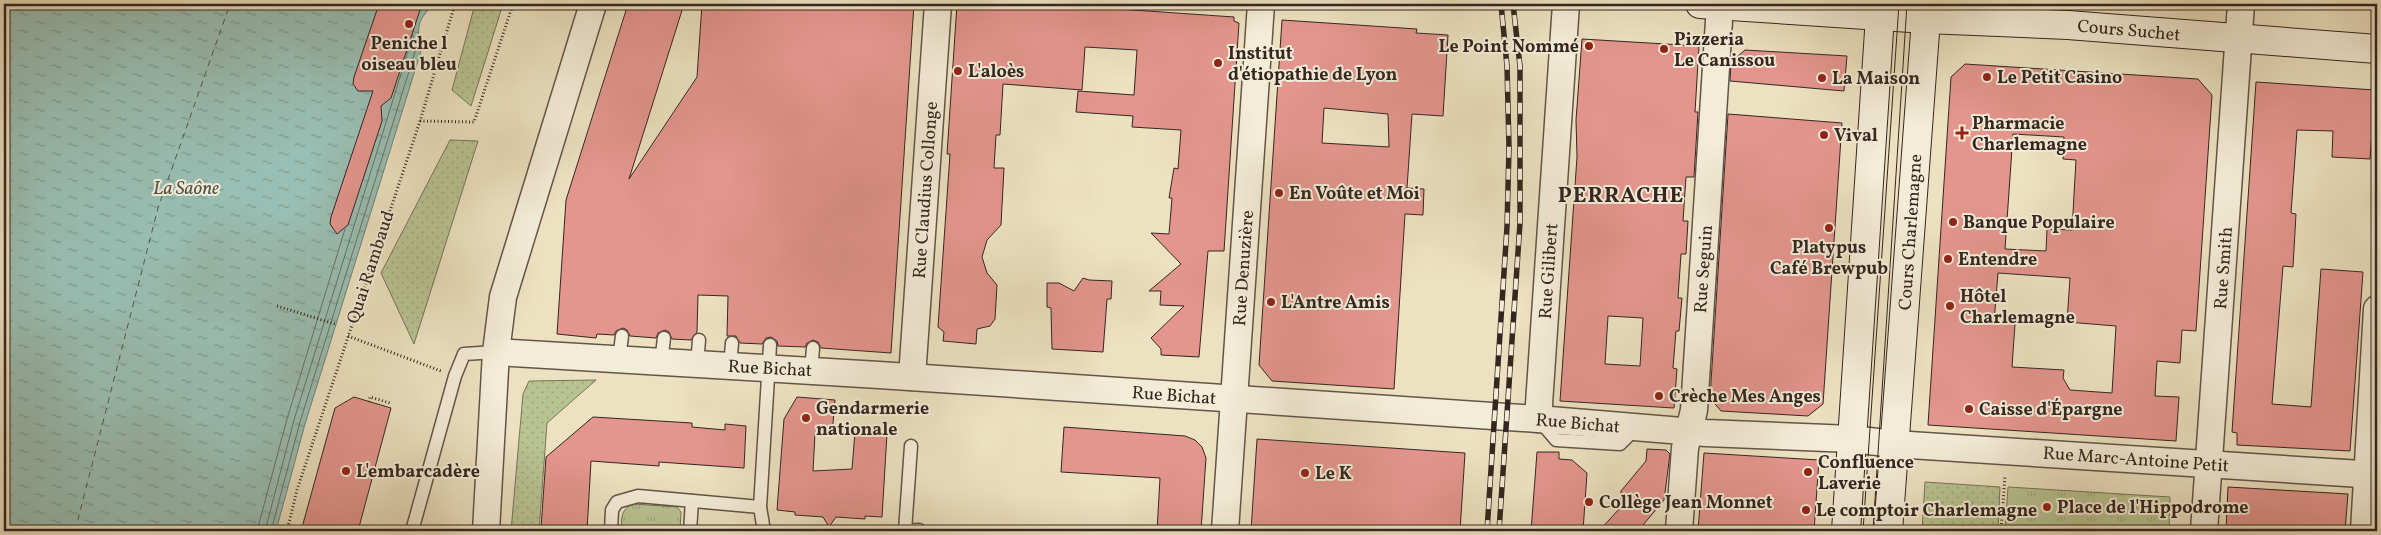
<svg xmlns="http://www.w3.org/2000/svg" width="2381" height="535" font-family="Vollkorn,serif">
<defs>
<pattern id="grass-dots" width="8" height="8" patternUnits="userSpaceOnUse" patternTransform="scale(1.25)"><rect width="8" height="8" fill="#b8c392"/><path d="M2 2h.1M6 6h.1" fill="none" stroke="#9fa77d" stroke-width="1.8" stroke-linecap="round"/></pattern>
<pattern id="park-tufts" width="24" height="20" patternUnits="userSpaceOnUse" patternTransform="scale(1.25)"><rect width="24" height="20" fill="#b8c392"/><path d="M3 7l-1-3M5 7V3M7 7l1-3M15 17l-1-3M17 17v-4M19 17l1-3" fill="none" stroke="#9fa77d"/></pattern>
<pattern id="water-ripples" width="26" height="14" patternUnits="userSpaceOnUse" patternTransform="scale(1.25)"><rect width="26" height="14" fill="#99beb3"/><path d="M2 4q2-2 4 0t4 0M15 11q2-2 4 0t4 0" fill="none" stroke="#7e9a91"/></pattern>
</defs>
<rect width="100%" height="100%" fill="#ece1c1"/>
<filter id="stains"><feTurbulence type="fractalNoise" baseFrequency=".004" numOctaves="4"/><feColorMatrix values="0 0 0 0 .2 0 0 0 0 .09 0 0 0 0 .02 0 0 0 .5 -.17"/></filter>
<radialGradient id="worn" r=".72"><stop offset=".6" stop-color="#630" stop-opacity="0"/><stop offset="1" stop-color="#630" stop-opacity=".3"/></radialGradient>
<g fill="url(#grass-dots)" stroke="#767458">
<polygon points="475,4 503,4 471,106 452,90"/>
<polygon points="450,140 478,141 414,344 381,273"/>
<polygon points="596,380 547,423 539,531 511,531 523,394 529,381"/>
<polygon points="1925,482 2000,487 1998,531 1922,531"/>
</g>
<g fill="url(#park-tufts)" stroke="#767458">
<polygon points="2008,487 2170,497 2169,531 2005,531"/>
<path d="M634 504 677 507 681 512 680 531H621C622 518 620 509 634 504Z"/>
</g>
<path fill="url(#water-ripples)" stroke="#718178" d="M4 4H434C416 21 417 28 421 51L305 424 276 531H4Z"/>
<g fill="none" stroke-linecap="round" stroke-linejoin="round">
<g stroke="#667269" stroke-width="1">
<polyline points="257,531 287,419 345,229"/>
<polyline points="265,531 294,420 409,48"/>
<polyline points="271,531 300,422 415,52 413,35"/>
</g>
<polyline stroke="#52544b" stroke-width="1" stroke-dasharray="6 5" stroke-linecap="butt" points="75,531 158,208 230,4"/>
</g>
<g fill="#e3958e" stroke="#34261f" fill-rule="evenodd">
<polygon points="379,4 422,4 391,98 381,106 382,121 348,225 337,234 330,224 331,217 373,91 358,91 353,84 354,77"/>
<polygon points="628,4 684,4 629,179 697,77 702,4 914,4 891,353 821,348 818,342 813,340 807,343 805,347 778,346 777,341 771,337 766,338 762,344 740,343 736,336 727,336 728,296 698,295 697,332 691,340 672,339 669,332 665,330 658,333 656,338 630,336 627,330 623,328 616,331 614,335 597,334 596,338 557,334 566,200"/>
<polygon points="957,4 1046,4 1234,17 1234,21 1239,23 1224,251 1208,251 1199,357 1161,355 1161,349 1151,338 1184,306 1160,305 1161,291 1149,291 1181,264 1151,233 1169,234 1172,198 1169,198 1174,168 1178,169 1181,130 1132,127 1133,116 1076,112 1078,91 1134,95 1137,50 1085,47 1082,90 1003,84 1000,135 996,135 994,168 1004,168 1001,225 987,240 982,257 987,273 997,285 995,319 990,326 977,329 976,344 943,341 944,332 938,327 950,154 947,154"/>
<path d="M1282 20 1417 29 1416 33 1448 35 1443 116 1412 114 1407 188 1424 189 1423 215 1405 214 1394 389 1272 381 1259 365ZM1324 108 1388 114 1389 147 1322 143Z"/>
<path d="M1582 39 1699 46 1695 112H1698L1694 177H1686L1683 221H1688L1686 254H1681L1678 298H1682L1679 331H1676L1673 368 1677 369 1674 408 1560 401 1577 157 1576 120ZM1608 316 1643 318 1640 366 1605 364Z"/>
<polygon points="1745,50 1847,56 1844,91 1730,81 1731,62"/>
<path d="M1965 64 2198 79 2212 95 2196 331 2182 330 2180 363 2157 361 2155 396 2179 397 2176 441 1928 425 1951 77ZM2013 134 2064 137 2063 159 2076 160 2072 230 2047 229 2046 251 2005 249ZM1998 273 2070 278 2067 322 2116 326 2112 393 2070 390 2063 378 2064 370 2012 367 2015 324 1994 322Z"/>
<polygon points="2256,82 2375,90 2370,159 2332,157 2333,131 2297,130 2291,213 2296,214 2293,267 2283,266 2272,404 2311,407 2321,269 2363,272 2350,451 2237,445 2237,433 2232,432"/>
<polygon points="1728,114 1842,123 1823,404 1808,416 1721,411 1710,398"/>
<polygon points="1083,278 1089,280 1112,281 1111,299 1107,299 1103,352 1052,349 1051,308 1047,307 1047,283 1059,283 1074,291"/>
<polygon points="354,397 391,408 358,531 301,531 335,408"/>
<polygon points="797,397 835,400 832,435 815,434 813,471 852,469 855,432 887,434 882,517 865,516 865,519 836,517 829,527 823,517 795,515 795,512 777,510 784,419"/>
<polygon points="593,417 692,423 692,427 725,430 725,424 746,426 744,468 659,462 659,466 591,461 587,531 544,531 544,528 541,528 546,457"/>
<polygon points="1064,427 1185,436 1195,440 1202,447 1206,458 1201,531 1157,531 1160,478 1061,472"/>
<polygon points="1257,439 1465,453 1460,531 1251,531"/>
<polygon points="1647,449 1666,450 1670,454 1664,500 1638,531 1599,531 1620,508 1621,491 1646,461"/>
<polygon points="1537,452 1559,452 1559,459 1572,460 1587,473 1583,531 1531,531"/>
<polygon points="1704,453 1819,460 1814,531 1698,531"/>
<polygon points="2228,487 2348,494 2345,531 2226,531"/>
</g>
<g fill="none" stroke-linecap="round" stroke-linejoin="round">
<defs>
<g id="lane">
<polyline points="619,359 622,336"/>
<polyline points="661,362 664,338"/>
<polyline points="697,364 699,340"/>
<polyline points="730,366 732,343"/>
<polyline points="811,371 813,348"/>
<polyline points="1540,421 1556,440 1620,444 1636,428"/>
<polyline points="412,531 455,376 464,354 496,352"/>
<polyline points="611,531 612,510 617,502 638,496 760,507"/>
<polyline points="690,531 692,501"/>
<polyline points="764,531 760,507 770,345"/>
<polyline points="905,531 911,446"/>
<polyline points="905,531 919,530"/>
</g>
<g id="street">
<polyline points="496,352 879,375 1538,419 1706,433 1852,439 1894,444 2377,475"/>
<polyline points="912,377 938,4"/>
<polyline points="1538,419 1566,4"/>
<polyline points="486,531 496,352 503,297 593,4"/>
<polyline points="1225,531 1261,4"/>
<polyline points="1679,531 1685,448 1694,410 1720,5"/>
<polyline points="2204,531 2241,4"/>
<polyline points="2364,531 2377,309"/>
</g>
<g id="secondary">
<polyline points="1700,4 1926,19 2068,25 2377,49"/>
<polyline points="1846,531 1880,16"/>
<polyline points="1888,531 1926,19"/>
</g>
</defs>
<use href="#lane" stroke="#625548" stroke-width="15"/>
<use href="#street" stroke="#625548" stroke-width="29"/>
<use href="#secondary" stroke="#34261f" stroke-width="30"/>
<g stroke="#34261f" stroke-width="3" stroke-dasharray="1 2.5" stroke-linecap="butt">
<polyline points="420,121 474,122 513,4"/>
<polyline points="277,306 335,324"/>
<polyline points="348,336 441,371"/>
<polyline points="369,402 370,397 390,403"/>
<polyline points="287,531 297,490 420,121 455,4"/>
<polyline points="2001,531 2005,476"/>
</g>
<use href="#lane" stroke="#f3ecd7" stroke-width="12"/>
<use href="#street" stroke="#f3ecd7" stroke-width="26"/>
<use href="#secondary" stroke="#f3ecd7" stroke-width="28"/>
<g stroke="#34261f" stroke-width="1">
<polyline points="1863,531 1899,4"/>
<polyline points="1873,531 1907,4"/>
</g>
<defs>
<g id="rail">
<polyline points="1487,531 1507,227 1509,147 1507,66 1501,4"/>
<polyline points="1499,531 1520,223 1520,66 1513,4"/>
</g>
</defs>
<use href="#rail" stroke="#34261f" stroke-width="5.5"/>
<use href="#rail" stroke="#f3ecd7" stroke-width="4" stroke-dasharray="11" stroke-linecap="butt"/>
</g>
<g fill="#8f2418" stroke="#f3ecd7" stroke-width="2">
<circle cx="409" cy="24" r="5"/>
<circle cx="1589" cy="46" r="5"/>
<circle cx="1664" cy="49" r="5"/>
<circle cx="1218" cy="63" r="5"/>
<circle cx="958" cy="71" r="5"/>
<circle cx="1987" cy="77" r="5"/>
<circle cx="1822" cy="78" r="5"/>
<path d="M1959.5 125.5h5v5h5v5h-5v5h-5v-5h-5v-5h5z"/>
<circle cx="1824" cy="135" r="5"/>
<circle cx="1279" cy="193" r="5"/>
<circle cx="1953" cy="222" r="5"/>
<circle cx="1829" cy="228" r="5"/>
<circle cx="1948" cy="259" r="5"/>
<circle cx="1271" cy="302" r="5"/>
<circle cx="1950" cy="306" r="5"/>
<circle cx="1659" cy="396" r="5"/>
<circle cx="1969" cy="409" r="5"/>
<circle cx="806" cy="418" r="5"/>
<circle cx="346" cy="471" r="5"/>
<circle cx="1808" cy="472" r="5"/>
<circle cx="1305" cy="473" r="5"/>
<circle cx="1589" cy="502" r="5"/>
<circle cx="2047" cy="507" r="5"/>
<circle cx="1806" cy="510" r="5"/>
</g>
<g text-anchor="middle" stroke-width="4" stroke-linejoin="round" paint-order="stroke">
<g font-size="18" fill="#34261f" stroke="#f3ecd7">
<text transform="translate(2129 30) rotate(5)" y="6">Cours Suchet</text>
<text transform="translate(925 190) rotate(-86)" y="6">Rue Claudius Collonge</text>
<text transform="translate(1910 232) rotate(-86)" y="6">Cours Charlemagne</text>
<text transform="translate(370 267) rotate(-72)" y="6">Quai Rambaud</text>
<text transform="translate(1243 268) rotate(-86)" y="6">Rue Denuzière</text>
<text transform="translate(2223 268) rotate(-86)" y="6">Rue Smith</text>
<text transform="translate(1703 269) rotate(-86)" y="6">Rue Seguin</text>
<text transform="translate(1548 271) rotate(-86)" y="6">Rue Gilibert</text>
<text transform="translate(770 368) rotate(3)" y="6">Rue Bichat</text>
<text transform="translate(1174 395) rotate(4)" y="6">Rue Bichat</text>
<text transform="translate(1578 423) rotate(5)" y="6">Rue Bichat</text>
<text transform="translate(2136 459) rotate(4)" y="6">Rue Marc-Antoine Petit</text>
</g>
<g font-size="18" font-weight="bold" fill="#34261f" stroke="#f3ecd7" text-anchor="start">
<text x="1674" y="45">Pizzeria<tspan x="1674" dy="21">Le Canissou</tspan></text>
<text x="409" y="49" text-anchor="middle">Peniche l<tspan x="409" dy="21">oiseau bleu</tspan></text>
<text x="1579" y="52" text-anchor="end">Le Point Nommé</text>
<text x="1228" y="59">Institut<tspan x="1228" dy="21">d'étiopathie de Lyon</tspan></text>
<text x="968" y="77">L'aloès</text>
<text x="1997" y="83">Le Petit Casino</text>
<text x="1832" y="84">La Maison</text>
<text x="1972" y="129">Pharmacie<tspan x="1972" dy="21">Charlemagne</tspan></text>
<text x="1834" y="141">Vival</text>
<text x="1289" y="199">En Voûte et Moi</text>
<text x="1963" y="228">Banque Populaire</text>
<text x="1829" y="253" text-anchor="middle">Platypus<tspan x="1829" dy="21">Café Brewpub</tspan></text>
<text x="1958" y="265">Entendre</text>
<text x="1960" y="302">Hôtel<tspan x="1960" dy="21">Charlemagne</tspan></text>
<text x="1281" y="308">L'Antre Amis</text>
<text x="1669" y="402">Crèche Mes Anges</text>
<text x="816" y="414">Gendarmerie<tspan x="816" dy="21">nationale</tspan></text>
<text x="1979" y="415">Caisse d'Épargne</text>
<text x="1818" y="468">Confluence<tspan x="1818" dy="21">Laverie</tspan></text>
<text x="356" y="477">L'embarcadère</text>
<text x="1315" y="479">Le K</text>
<text x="1599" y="508">Collège Jean Monnet</text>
<text x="2057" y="513">Place de l'Hippodrome</text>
<text x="1816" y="516">Le comptoir Charlemagne</text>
</g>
<g font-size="19" font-style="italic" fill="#52544b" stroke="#f3ecd7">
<text x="186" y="194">La Saône</text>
</g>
<g font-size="22" font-weight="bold" letter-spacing="1" fill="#34261f" stroke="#f3ecd7">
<text x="1621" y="202">PERRACHE</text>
</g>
</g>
<rect width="2381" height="535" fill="none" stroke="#ece1c1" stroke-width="20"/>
<rect x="5" y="5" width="2371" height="525" fill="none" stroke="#34261f" stroke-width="2.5"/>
<rect x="10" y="10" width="2361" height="515" fill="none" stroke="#34261f"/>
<rect width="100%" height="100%" filter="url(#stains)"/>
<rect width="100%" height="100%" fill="url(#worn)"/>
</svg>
